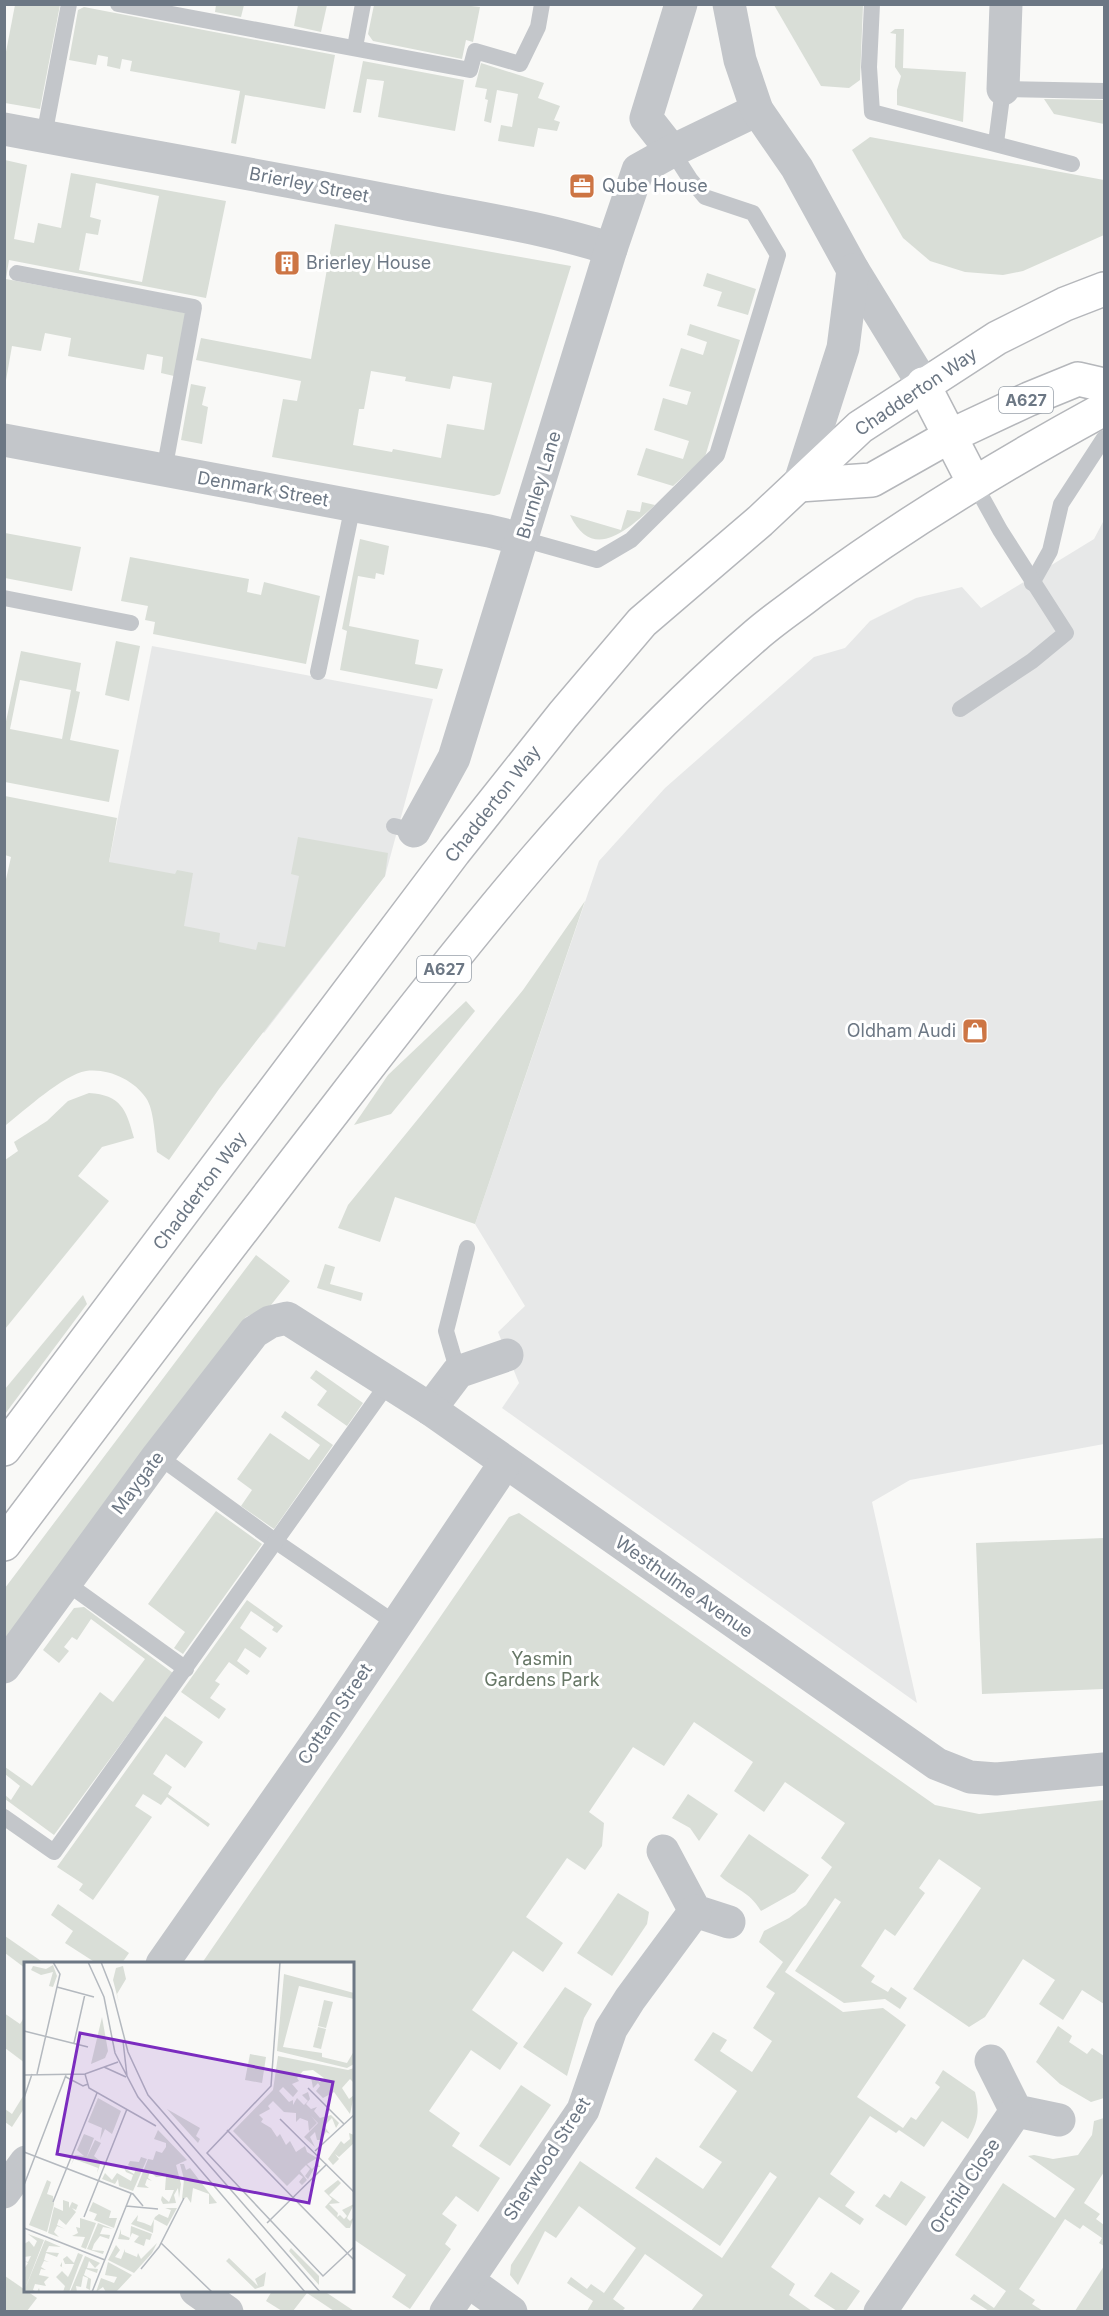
<svg xmlns="http://www.w3.org/2000/svg" width="1109" height="2316" font-family="Inter,sans-serif">
<rect width="100%" height="100%" fill="#f9f9f7"/>
<g fill="#e7e8e8">
<polygon points="1104,520 1104,1444 910,1480 872,1502 917,1703 502,1408 519,1383 498,1332 525,1306 475,1224 599,861 665,788 814,657 845,648 870,621 916,598 962,587 981,608 1094,539"/>
<polygon points="152,646 433,699 385,876 264,1033 109,862"/>
</g>
<g fill="#d9ded7" fill-rule="evenodd">
<polygon points="15,5 60,5 40,109 5,103 5,57"/>
<polygon points="216,5 244,5 241,17 215,12"/>
<polygon points="298,5 327,5 321,32 294,26"/>
<polygon points="462,5 480,7 473,42 466,40 462,59 373,41 368,34 374,5"/>
<polygon points="774,5 863,5 860,80 849,88 821,86"/>
<polygon points="84,7 335,55 325,109 245,95 236,144 231,143 240,91 130,71 132,61 122,59 120,69 107,66 108,57 98,55 96,65 69,60 78,10"/>
<polygon points="895,29 904,29 903,68 966,72 963,122 897,105 897,90 901,76 895,67 896,34 890,33"/>
<polygon points="363,61 464,80 455,131 378,117 384,81 367,79 361,113 353,112"/>
<polygon points="481,63 544,83 538,98 560,106 554,120 560,122 557,131 538,128 534,147 498,141 501,125 512,127 518,94 497,90 491,123 484,121 488,100 485,99 487,89 475,87"/>
<polygon points="1044,99 1104,100 1104,124 1054,114"/>
<polygon points="870,137 1104,180 1104,235 1023,271 1003,275 965,272 930,261 903,238 852,150"/>
<path d="M5 160 27 165 14 239 34 243 38 223 61 228 71 173 226 201 206 298 9 260 6 279 186 313 174 376 161 373 163 357 147 354 144 370 68 356 71 338 45 333 41 351 12 346 5 386ZM96 183 159 196 142 282 79 270 86 233 98 235 101 220 90 217Z"/>
<path d="M335 224 571 266 500 494 494 496 272 457 283 399 297 401 301 381 196 360 201 338 311 359ZM371 371 406 377 405 381 450 389 453 376 492 383 484 430 447 424 441 458 393 449 392 452 353 445 359 409H364Z"/>
<polygon points="707,273 756,289 748,315 717,306 722,292 703,286"/>
<polygon points="690,324 740,340 705,457 673,486 637,475 646,448 683,459 689,441 654,430 663,398 687,405 691,392 669,386 681,348 703,355 707,342 687,335"/>
<polygon points="191,384 206,387 202,405 208,407 202,444 181,440"/>
<path d="M642 502 655 505C629 528 593 564 570 515L621 530 627 510 640 512Z"/>
<polygon points="5,533 81,547 72,591 5,578"/>
<polygon points="360,539 389,546 384,575 376,573 375,579 358,576 349,626 419,640 415,664 443,669 437,689 340,670 347,631 342,629"/>
<polygon points="130,557 249,579 247,592 261,595 264,582 320,596 306,664 153,634 155,622 145,620 148,606 121,601"/>
<polygon points="116,641 140,646 129,701 105,695"/>
<path d="M21 651 81 663 76 691 80 692 70 740 119 750 109 802 5 782V726ZM20 680 71 690 62 739 10 729Z"/>
<path d="M5 796 117 818 109 862 175 874 177 870 193 873 184 926 220 933 219 942 256 950 258 942 285 947 299 876 291 874 298 837 388 853 385 876 219 1089 169 1160 157 1152C155 1138 154 1109 146 1098 134 1080 108 1068 86 1071 63 1075 25 1110 6 1125L5 1123 4 888 11 857 5 855Z"/>
<polygon points="585,901 475,1224 395,1197 380,1242 338,1228 348,1205 523,990"/>
<polygon points="466,1001 475,1011 391,1114 354,1125 388,1075"/>
<path d="M89 1093C121 1095 126 1109 134 1138L102 1147 78 1176 109 1201 5 1329V1160L18 1151 14 1142 47 1121 68 1101Z"/>
<polygon points="256,1255 290,1281 271,1305 246,1317 5,1641 5,1588"/>
<polygon points="325,1264 335,1267 330,1284 363,1293 361,1301 317,1288"/>
<polygon points="83,1295 87,1304 5,1414 5,1389"/>
<polygon points="316,1370 363,1403 347,1426 317,1405 327,1391 310,1378"/>
<polygon points="285,1411 333,1445 274,1529 241,1506 252,1490 237,1479 270,1433 309,1460 320,1445 281,1417"/>
<polygon points="216,1511 262,1544 183,1654 174,1648 185,1632 148,1604"/>
<path d="M519 1513 935 1805 979 1814 1104 1800V2004L1082 1990 1063 2020 1039 2004 1055 1980 1023 1959 985 2017 969 2027 913 1989 981 1888 939 1859 919 1888 925 1893 895 1936 885 1929 861 1966 875 1976 871 1982 888 1992 891 1987 907 1998 900 2009 885 1999 844 2003 795 1971 841 1902 835 1898 785 1972 843 2012 883 2008 906 2025 857 2097 903 2128 911 2117 916 2120 940 2087 935 2083 943 2070 975 2092C980 2112 978 2122 968 2139L942 2121 924 2147 899 2130 896 2133 870 2116 830 2174 855 2192 845 2206 864 2219 860 2225 819 2197 771 2267 795 2284 789 2295 812 2311H691L703 2295 645 2254 613 2299 625 2308 622 2311H587L593 2301 567 2283 571 2277 587 2289 591 2284 604 2293 636 2248 579 2206 556 2238 545 2231 518 2285 510 2275 511 2265 580 2161 722 2258 777 2177 770 2172 720 2246 635 2188 656 2157 703 2189 722 2162 699 2147 737 2091 694 2060 713 2032 727 2040 720 2051 752 2072 772 2041 753 2028 775 1993 766 1987 783 1962 759 1942 764 1931 789 1918 806 1905 832 1867 821 1858 845 1823 785 1782 764 1812 734 1791 753 1762 694 1722 664 1766 633 1747 589 1812 604 1823 602 1846 585 1870 567 1858 526 1917 563 1943 543 1972 513 1951 472 2010 518 2043 500 2070 471 2050 429 2111 460 2133 452 2146 500 2178 478 2212 456 2196 442 2214 457 2225 445 2244 451 2249 410 2309 392 2297 406 2275 353 2239 352 1964 202 1963 509 1517Z"/>
<polygon points="1104,1538 1104,1689 982,1694 976,1543"/>
<polygon points="247,1600 283,1626 277,1633 272,1630 274,1627 251,1611 240,1628 267,1648 260,1658 245,1648 237,1661 250,1671 247,1675 229,1662 215,1681 220,1684 210,1698 226,1709 219,1719 181,1692"/>
<polygon points="84,1607 173,1673 54,1835 5,1799 5,1795 11,1800 20,1786 5,1774 5,1767 32,1786 100,1692 113,1702 145,1659 91,1619 77,1640 72,1637 64,1647 69,1651 59,1663 43,1650 74,1608"/>
<polygon points="165,1716 203,1742 185,1768 166,1754 153,1774 172,1787 168,1794 210,1824 208,1827 167,1797 161,1805 143,1794 135,1806 152,1817 93,1900 79,1890 83,1884 57,1867"/>
<polygon points="688,1794 718,1814 699,1841 690,1828 672,1818"/>
<path d="M749 1834 809 1875 795 1892 761 1911C748 1890 737 1891 720 1876Z"/>
<polygon points="618,1893 649,1912 647,1924 612,1976 577,1953"/>
<polygon points="58,1904 129,1953 122,1963 96,1963 65,1943 73,1931 51,1915"/>
<polygon points="4,1936 5,1936 44,1963 26,1964 25,1968 5,1953"/>
<polygon points="565,1987 592,2004 584,2018 567,2076 523,2047"/>
<polygon points="4,2013 20,2024 25,2016 25,2063 5,2048"/>
<polygon points="1058,2026 1072,2036 1069,2042 1087,2054 1092,2048 1104,2056 1104,2098 1091,2102 1060,2084 1036,2062"/>
<polygon points="521,2085 551,2105 510,2166 479,2146"/>
<polygon points="25,2093 25,2107 12,2127 5,2122 5,2109 12,2114"/>
<polygon points="1104,2118 1104,2172 1084,2203 1100,2214 1096,2219 1104,2225 1104,2246 1099,2243 1102,2238 1083,2225 1080,2229 1065,2219 1019,2289 1035,2300 1032,2304 1043,2311 989,2311 970,2299 974,2294 994,2308 1006,2291 955,2255 1003,2183 1055,2218 1075,2189 1028,2156 1034,2155 1053,2159 1078,2155 1092,2135 1094,2121"/>
<polygon points="901,2181 926,2197 906,2226 875,2206 884,2194 890,2198"/>
<polygon points="1104,2266 1104,2311 1075,2311"/>
<polygon points="831,2272 860,2291 846,2311 837,2311 814,2296"/>
<polygon points="5,2276 37,2298 27,2311 5,2311"/>
<polygon points="272,2291 324,2291 354,2311 334,2311 307,2293 293,2311 282,2311 266,2301"/>
</g>
<g fill="none" stroke-linecap="round" stroke-linejoin="round">
<defs>
<g id="trunk">
<polyline points="923,384 974,483"/>
<polyline points="799,485 872,480 950,436 1029,399 1078,379 1104,385"/>
<polyline points="4,1449 454,852 563,715 642,622 760,521 860,427 997,338 1065,304 1104,289"/>
<path d="M4 1544C115 1396 227 1249 340 1103 467 938 597 772 755 636 773 620 793 607 812 592 905 523 1003 464 1104 409"/>
</g>
</defs>
<use href="#trunk" stroke="#b5b7bb" stroke-width="36"/>
<g stroke="#c3c6ca" stroke-width="16">
<polyline points="118,4 470,70 475,51 520,64 538,27 542,4"/>
<polyline points="872,4 869,67 872,112 1072,164"/>
<polyline points="355,47 363,4"/>
<polyline points="44,136 69,4"/>
<polyline points="996,143 1003,89 1104,91"/>
<polyline points="17,273 194,307 164,471"/>
<polyline points="522,539 597,560 631,540 717,455 778,255 753,213 705,197 690,179 672,151"/>
<polyline points="1032,583 1050,551 1061,504 1104,438"/>
<polyline points="4,598 131,623"/>
<polyline points="318,672 353,505"/>
<polyline points="960,709 1032,661 1066,633 1000,530 974,483"/>
<polyline points="394,826 414,831"/>
<polyline points="458,1372 446,1331 467,1248"/>
<polyline points="158,1456 275,1541 395,1623"/>
<polyline points="65,1582 186,1669"/>
<polyline points="4,1817 54,1852 389,1382"/>
</g>
<g stroke="#c3c6ca" stroke-width="33">
<polyline points="1003,89 1006,4"/>
<path d="M4 129C137 154 270 177 402 203 472 217 543 227 611 249"/>
<polyline points="672,151 646,118 681,4"/>
<polyline points="4,440 489,531 522,539"/>
<polyline points="414,831 454,758 611,249 638,170 672,151 757,110"/>
<polyline points="430,1409 458,1372 507,1355"/>
<polyline points="4,1667 158,1456 254,1332 270,1322 287,1318 430,1409 937,1764 970,1777 996,1779 1104,1769"/>
<polyline points="663,1851 695,1911 729,1922"/>
<polyline points="162,1964 329,1725 505,1463"/>
<polyline points="991,2061 1016,2111 1059,2120"/>
<polyline points="4,2192 26,2162"/>
<polyline points="468,2281 511,2312"/>
<polyline points="196,2290 227,2312"/>
<polyline points="446,2312 583,2110 611,2029 630,1999 695,1911"/>
<polyline points="880,2312 1016,2111"/>
</g>
<g stroke="#c3c6ca" stroke-width="33">
<polyline points="729,4 740,60 757,110 797,168 853,270 923,384"/>
<polyline points="799,485 843,348 853,270"/>
</g>
<use href="#trunk" stroke="#fff" stroke-width="33"/>
</g>
<defs>
<symbol id="office-square" viewBox="-11 -11 22 22"><rect x="-9" y="-9" width="18" height="18" rx="4" fill="#cd7544" stroke="#fff"/><path d="M-6-3h4V-5.5h4V-3h4V5H-6ZM-1-4.5V-3h2v-1.5ZM-6 0V1H6V0Z" fill="#fff"/></symbol>
<symbol id="building-square" viewBox="-11 -11 22 22"><rect x="-9" y="-9" width="18" height="18" rx="4" fill="#cd7544" stroke="#fff"/><path d="M-4-6H4V6H1V3H-1V6H-4ZM-2.5-4.3h1.7v1.8h-1.7ZM.8-4.3h1.7v1.8H.8ZM-2.5-1h1.7V.8h-1.7ZM.8-1h1.7V.8H.8Z" fill="#fff"/></symbol>
<symbol id="shop-square" viewBox="-11 -11 22 22"><rect x="-9" y="-9" width="18" height="18" rx="4" fill="#cd7544" stroke="#fff"/><path d="M-5-2.5h2.3a2.7 3.5 0 0 1 5.4 0H5L5.5 6h-11ZM-1.5-2.5h3a1.5 2.3 0 0 0-3 0Z" fill="#fff"/></symbol>
</defs>
<g fill-rule="evenodd">
<use href="#office-square" x="567" y="171" width="30" height="30"/>
<use href="#building-square" x="272" y="248" width="30" height="30"/>
<use href="#shop-square" x="960" y="1016" width="30" height="30"/>
</g>
<g text-anchor="middle" stroke-width="6" stroke-linejoin="round" paint-order="stroke">
<g fill="#fff" stroke="#98a0a9" stroke-width="1.5">
<rect x="999" y="387" width="54" height="26" rx="4.5"/>
<rect x="417" y="956" width="54" height="26" rx="4.5"/>
</g>
<g font-size="16" font-weight="bold" fill="#6c7784">
<text x="1026" y="406">A627</text>
<text x="444" y="975">A627</text>
</g>
<g font-size="18" fill="#6c7784" stroke="#fff">
<text transform="translate(309 185) rotate(11)" y="6">Brierley Street</text>
<text transform="translate(916 392) rotate(-34)" y="6">Chadderton Way</text>
<text transform="translate(539 485) rotate(-73)" y="6">Burnley Lane</text>
<text transform="translate(263 489) rotate(10)" y="6">Denmark Street</text>
<text transform="translate(493 804) rotate(-52)" y="6">Chadderton Way</text>
<text transform="translate(200 1191) rotate(-53)" y="6">Chadderton Way</text>
<text transform="translate(138 1483) rotate(-53)" y="6">Maygate</text>
<text transform="translate(684 1587) rotate(35)" y="6">Westhulme Avenue</text>
<text transform="translate(335 1714) rotate(-56)" y="6">Cottam Street</text>
<text transform="translate(547 2159) rotate(-57)" y="6">Sherwood Street</text>
<text transform="translate(965 2186) rotate(-56)" y="6">Orchid Close</text>
</g>
<g font-size="18" fill="#6c7784" stroke="#fff" text-anchor="start">
<text x="602" y="192">Qube House</text>
<text x="306" y="269">Brierley House</text>
<text x="956" y="1037" text-anchor="end">Oldham Audi</text>
</g>
<g font-size="18" fill="#677766" stroke="#fff">
<text x="542" y="1665">Yasmin<tspan x="542" dy="21">Gardens Park</tspan></text>
</g>
</g>
<g transform="translate(24 1962)">
<rect width="330" height="330" fill="#f9f9f7"/>
<path d="M29 3 33 14 29 25 25 24 29 10 17 13 7 8 9 4 22 7ZM99 4 102 17 93 32 95 41 89 18 92 6ZM260 12 330 31V37L275 24 259 85 298 91V95L323 101 330 89V102L323 106 253 89ZM300 38 309 40 302 66 294 64ZM78 55 84 89 81 96 67 102ZM294 65 302 67 297 87 289 85ZM226 92 242 95 238 121 221 118ZM254 94 324 108 330 106V121L326 117 318 126 325 137 330 133 326 152 310 130 299 136 292 129 296 124 294 121 289 126 287 115 296 120 300 116 289 108 279 109 273 116 275 119 268 122 274 129 269 135 259 125 255 129 265 140 271 137 269 138V143L273 136 280 143 284 139 278 133 284 130 286 137 282 142 287 147 293 145 290 149 296 156 307 153 315 161 312 166 308 156 300 164 306 172 302 170 298 178H293L291 170 286 175 291 185 280 175 294 161 287 154 293 161 285 169 284 159 276 156 272 160V151L260 150 249 139 244 144 246 147 235 153 239 157 237 160 247 166 253 175 256 172 262 183 266 179 272 190 281 184 283 190 293 196 283 202 288 207 294 201 296 205H291L284 217 281 214 286 207 282 203 276 209 283 218 278 223 275 220 279 215 275 212 263 224 209 169 249 128ZM74 136 97 149 88 172 81 167 76 178 78 166 64 160ZM143 147 176 166 172 174 176 177 174 181ZM134 168 163 198 152 203 157 222 155 236 154 226 150 233 152 241 139 242 137 238 138 234 145 240 150 228H141L142 214 132 215 126 209 124 216 128 219 123 217 121 223 125 226 113 225 124 197 129 198 132 189 138 191 142 185V181L130 177ZM325 171 330 173V181L315 195 311 192 315 197 309 203 304 197 317 179 320 182 326 177ZM60 172 70 176 62 197 71 178 77 181 70 194 77 200 73 211 74 206 50 197 47 203 51 193 60 194 53 188ZM117 195 123 197 109 229 95 224 94 217 91 222 78 217 81 211 88 218 93 211 107 219 109 213 102 210 100 206 110 212 112 207 104 203 106 199 115 200ZM156 202H160L162 208 166 206 193 241 185 242V232L169 226 167 241 163 235 158 237 160 217ZM23 218 27 220 23 232 29 234 30 242 23 270 5 263ZM314 218 317 221 305 233 316 241 305 242 314 251 313 255 316 253 320 257 323 254 318 248 330 242 323 256 326 259 330 255 326 266H322L301 245 308 237 300 229ZM39 238 45 240V246L48 240 54 243 52 248 48 246 52 250 42 263 35 257 33 263 41 267 33 264 30 270 35 275 24 271 30 245 39 249ZM69 240 87 249 85 256H93L90 266 70 258 73 252 65 249ZM141 246H153L143 264 130 257 129 271 107 262 114 253 113 259 120 261 122 256 120 261 127 264 131 255 135 252 144 256 147 248ZM56 256 72 261 62 287 57 285 61 275 48 274 54 271 52 265 56 266ZM74 261 89 267 79 265 76 272 86 273 85 277 76 274 70 282 68 288 80 289 79 292 63 287ZM107 264 128 272 126 278 122 277 120 284 110 280 115 274 108 271 105 278 94 277 97 267V272L106 276ZM4 272 20 278 1 327 21 278 37 285 25 284 22 290 35 291 33 295 22 291 20 298 25 300 20 299 17 305 22 308 17 307 15 313 25 315 20 320 22 324 11 322 9 328 13 330 15 326 16 330H0V307L4 301 0 299 4 300 7 294 0 295V282L5 279 10 285 13 279ZM133 281 128 291 110 311 84 298 92 283 96 288 91 295 97 297 101 287V290L113 295 114 291 117 297ZM267 286 295 314V323L265 289ZM54 291 59 293 55 303 45 330H39L41 324 32 315 38 309 44 315 47 309 36 304 38 300V305L47 309 50 302H41L39 297 43 294 50 301ZM61 294 76 301 71 306 65 299 63 306 74 307 73 311 62 307 60 313 67 317 66 328 62 326 64 316 59 314 57 325 52 324 53 330H46ZM205 296 234 324 231 317 242 310 240 324 231 327 202 299ZM84 300 108 313 92 330H82L79 325 72 330 77 316 90 321 93 315 81 313Z" fill="#d9ded7"/>
<path fill="none" stroke="#b4b9bf" stroke-width="1.5" d="M64 0 80 35 91 91 114 135 281 330M77 0 88 28 104 90 124 133 296 330M256 0 247 124 183 191 299 314 330 285M33 25 70 35M0 69 64 85M99 79 103 114M50 81 61 32M80 105 102 115M13 112 36 12 29 0M61 112 65 126 132 164M0 113 61 112 94 100M42 115 59 124 64 122M284 126 320 162M0 136 8 112M256 157 330 230M203 168 330 298M291 189 330 153M0 190 109 232 119 244M0 223 42 113M29 240 73 131M102 244 134 247M60 255 103 147M243 261 303 202M0 266 81 298M137 281 188 330M117 307 135 285 160 236M68 330 107 232"/>
<path fill="#7b2cbf" fill-opacity="0.15" stroke="#7b2cbf" stroke-width="3" d="M56 71 309 120 285 241 33 192Z"/>
<rect width="330" height="330" fill="none" stroke="#6c7784" stroke-width="3"/>
</g>
<rect width="1109" height="2316" fill="none" stroke="#6c7784" stroke-width="12"/>
</svg>
